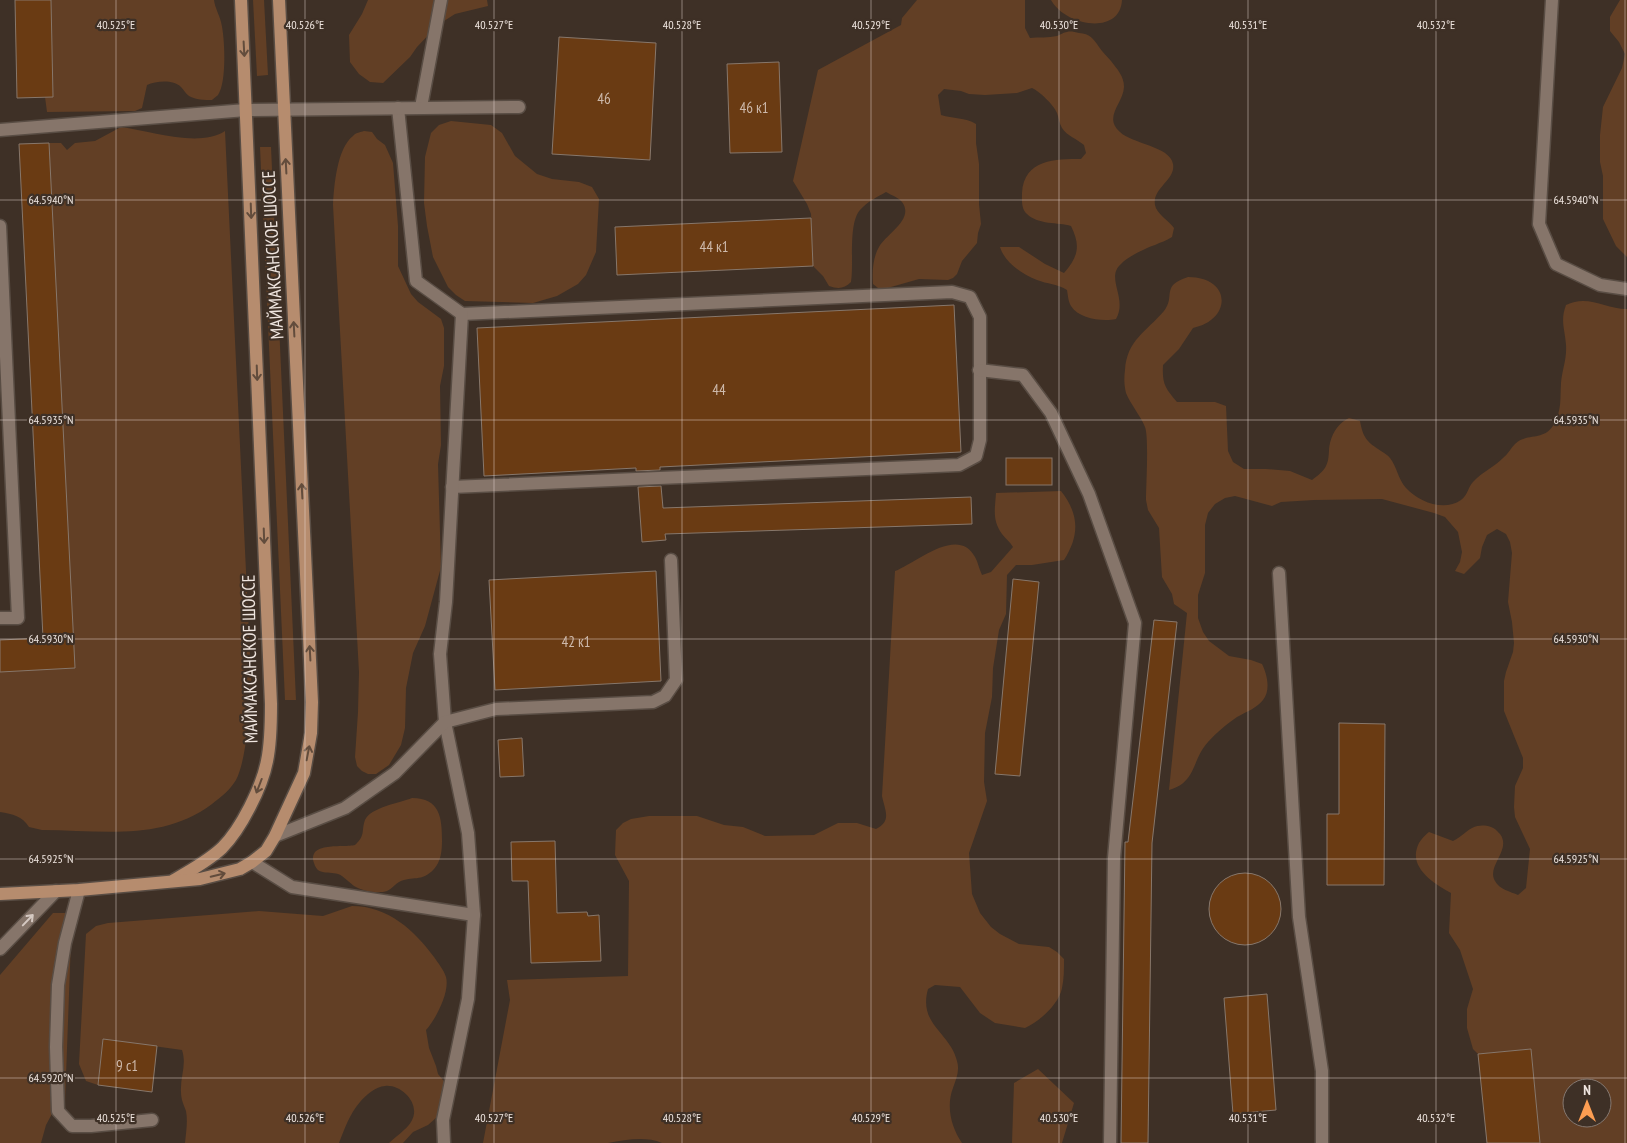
<svg xmlns="http://www.w3.org/2000/svg" width="1627" height="1143" font-family="'PT Sans Narrow',sans-serif">
<rect width="100%" height="100%" fill="#3e3026"/>
<g fill="#623f25" fill-rule="evenodd">
<path d="M51 0H214C215 8 219 14 221 22 225 37 227 83 218 95 217 96 213 99 212 100 204 100 196 100 189 96 185 93 184 90 181 87 173 79 156 81 147 85L142 108 135 111 47 112 45 97H53Z"/>
<polygon points="253,0 264,0 268,75 257,76"/>
<polygon points="368,0 487,0 488,6 455,14 444,21 434,29 417,47 410,57 383,83 370,82 359,74 350,62 349,35 362,14"/>
<path d="M917 0H1025V28L1030 38C1039 37 1048 38 1057 36 1060 35 1064 32 1067 32 1070 31 1075 32 1079 33 1090 34 1093 38 1099 47 1102 52 1107 56 1111 61 1117 69 1124 76 1124 87 1123 104 1103 117 1120 132 1132 144 1170 146 1173 164 1176 180 1152 188 1155 205 1156 213 1169 221 1174 228L1172 237C1166 241 1161 242 1155 245 1146 248 1127 257 1121 264 1105 278 1128 298 1116 319 1103 322 1079 319 1071 306 1068 301 1068 295 1067 290 1058 284 1047 284 1037 280 1022 274 1005 263 1000 247H1019L1045 264 1064 273C1078 257 1081 246 1071 226 1058 222 1038 225 1027 214 1021 209 1022 200 1022 193 1024 159 1056 159 1081 159L1086 153 1084 145C1077 139 1067 136 1062 128 1059 123 1059 118 1057 113 1054 105 1039 91 1032 88L1017 93 985 95 969 94 961 91 944 89 938 95 941 115C953 119 965 117 976 124V143L979 164V204L981 224 978 233 977 243 962 261 957 274 953 278 948 280 919 279 884 289 878 288 873 284C872 272 873 257 879 247 886 234 915 219 902 202 898 197 891 195 886 192 877 197 867 202 860 210 848 224 854 263 851 282 844 289 838 289 829 286L823 276 813 266 811 214 807 204 793 181 818 70 901 25 902 18Z"/>
<path d="M1051 0H1122C1120 36 1065 26 1051 0Z"/>
<polygon points="1620,0 1627,0 1627,257 1616,246 1603,219 1603,176 1600,162 1600,135 1603,107 1622,68 1625,54 1619,42 1610,31 1610,17"/>
<polygon points="451,121 491,125 502,133 515,156 537,174 552,179 579,182 592,187 599,199 596,252 586,275 578,284 557,296 533,303 465,301 456,295 448,287 433,257 427,226 424,203 425,157 431,133 439,125"/>
<path d="M121 127C151 131 199 148 225 131L252 697C248 719 246 761 236 780 230 790 221 797 212 804 161 842 101 830 42 830L29 827C22 816 13 814 0 812V670L75 668 64 480 49 143H61L67 150 75 143 95 141Z"/>
<path d="M364 131 372 132 377 139 385 145 393 163 398 226V266L411 294 418 302 441 319 444 328V366L440 386 441 445 438 464 441 567 425 626 413 653 406 688 405 728 401 745 389 765 376 774H368L362 771 357 766 355 757 358 712 359 672 333 205C334 186 337 148 353 136 355 133 361 132 364 131Z"/>
<polygon points="260,147 271,147 296,700 285,700"/>
<path d="M1188 277C1232 277 1232 320 1193 328L1179 349 1163 365C1162 384 1165 388 1177 402H1215L1226 406 1228 451 1233 462 1244 469H1266L1290 471 1312 480C1317 476 1323 472 1326 466 1330 458 1328 451 1330 443 1333 431 1339 423 1349 418L1360 421C1363 438 1367 442 1381 451 1384 453 1388 455 1390 458 1397 467 1398 479 1406 488 1419 502 1444 512 1461 500 1468 495 1468 487 1473 482 1482 472 1494 467 1503 458 1508 454 1511 448 1515 444 1528 432 1544 442 1554 424 1562 410 1560 398 1561 383 1562 370 1567 359 1566 345 1565 329 1560 321 1566 305 1588 294 1605 309 1627 309V1143H1540L1531 1049 1478 1054 1473 1049 1467 1028V1009L1473 989 1460 950 1449 933 1451 893C1436 885 1410 869 1417 848 1419 841 1424 836 1429 832L1453 841C1461 837 1466 831 1472 828 1479 825 1484 825 1491 827 1496 829 1497 831 1500 834 1512 850 1486 866 1495 881 1499 889 1511 892 1518 895L1526 888 1530 849 1515 817 1514 807 1515 786 1523 768V758L1504 711V681L1506 672 1513 652 1514 643 1512 622 1508 602 1512 553 1510 542 1506 534 1497 529 1487 535 1482 547 1480 558 1464 574 1455 571 1460 562 1462 552 1458 532 1445 517 1434 513 1382 499 1314 500 1281 502 1272 506 1235 496 1225 498 1215 504 1208 513 1205 525V573L1198 595V618L1203 632 1209 641 1229 656 1251 660 1262 664C1267 674 1271 690 1263 700 1257 708 1246 712 1237 717 1227 724 1216 733 1208 742 1191 761 1197 782 1169 790L1187 613 1174 604 1172 594 1162 577 1159 528 1148 510 1146 500C1146 486 1149 437 1145 427 1140 415 1131 405 1126 393 1124 385 1124 378 1125 370 1127 340 1146 332 1164 311 1176 296 1160 286 1188 277ZM1572 1088H1602V1118H1572Z"/>
<path d="M1061 491C1079 514 1080 535 1064 560L1032 565H1016L1007 575 1006 614 999 630 993 668 992 697 985 733 984 782 987 801 969 853 972 894 980 913 991 927 1000 934 1019 944 1049 947 1057 952 1064 959C1064 969 1064 979 1062 988 1059 1004 1039 1022 1025 1028L995 1023 980 1013 960 987 935 985 928 989C918 1025 950 1032 957 1061 960 1071 956 1079 953 1088 946 1106 951 1127 962 1143H662C645 1136 626 1140 608 1143H483L510 1000 507 980 628 976 629 881 615 855 616 830 623 823 631 819 649 816H697L724 825 743 827 765 836 814 835 838 823H857L876 829C892 821 885 811 882 796L895 571C916 563 958 525 975 557 978 562 979 569 982 575L991 572 1013 547C1010 542 1006 539 1002 534 992 520 995 509 996 493Z"/>
<path d="M412 798C440 798 442 818 442 840 442 851 441 861 434 869 421 883 413 875 399 882 395 884 392 889 387 891 378 894 362 891 354 886 350 883 346 879 342 876 332 869 318 878 314 863 307 841 344 848 355 845 366 835 361 831 365 820 371 807 400 803 412 798Z"/>
<path d="M352 906C388 906 414 930 434 957 438 963 444 970 446 977 450 992 436 1019 426 1030L429 1048 436 1066 438 1074 448 1086 445 1110 428 1125 413 1132 403 1143H389C396 1136 406 1130 411 1122 422 1105 402 1084 385 1086 376 1086 365 1096 360 1102 350 1113 344 1130 339 1143H185C186 1133 188 1121 186 1111 184 1105 181 1100 181 1092 180 1077 187 1065 182 1050L103 1039 98 1085 86 1081 79 1064 86 934 96 926 108 923 259 911 323 916Z"/>
<polygon points="53,913 72,913 65,1103 54,1110 46,1125 41,1143 0,1143 0,975"/>
<polygon points="1038,1069 1074,1103 1062,1143 1012,1143 1014,1083"/>
</g>
<g fill="#6a3b13" stroke="#87776b">
<polygon points="15,0 51,0 53,97 17,98"/>
<polygon points="559,37 656,43 650,160 552,154"/>
<polygon points="779,62 782,152 730,153 727,64"/>
<polygon points="49,143 75,668 0,672 0,640 43,638 19,144"/>
<polygon points="811,218 813,266 617,275 615,227"/>
<polygon points="954,305 961,452 660,467 660,470 636,471 636,468 484,476 477,328"/>
<rect x="1006" y="458" width="46" height="27"/>
<polygon points="661,486 663,508 971,497 972,524 665,534 666,540 642,542 638,487"/>
<polygon points="656,571 661,681 495,690 489,580"/>
<polygon points="1013,579 1039,582 1020,776 995,774"/>
<polygon points="1154,620 1177,622 1152,843 1148,1143 1121,1143 1125,842 1128,842"/>
<polygon points="1339,723 1385,724 1384,885 1327,885 1327,814 1339,814"/>
<polygon points="522,738 524,776 500,777 498,740"/>
<polygon points="555,841 557,913 587,912 588,916 599,915 601,961 531,963 528,881 512,881 511,842"/>
<circle cx="1245" cy="909" r="36"/>
<polygon points="1267,994 1276,1110 1233,1114 1224,998"/>
<polygon points="103,1039 157,1046 152,1092 98,1085"/>
<polygon points="1531,1049 1540,1143 1487,1143 1478,1054"/>
</g>
<g fill="none" stroke-linecap="round" stroke-linejoin="round">
<defs>
<g id="minor">
<polyline points="1552,0 1539,224 1556,264 1600,285 1627,289"/>
<polyline points="421,107 441,0"/>
<polyline points="398,108 416,281 462,314 952,292 970,297 980,317 980,440 976,456 959,465 452,487"/>
<polyline points="0,130 246,110 519,107"/>
<polyline points="0,226 18,618 0,618"/>
<polyline points="462,314 446,602 440,654 445,722 468,833 474,915"/>
<polyline points="979,370 1023,375 1051,413 1089,494 1135,623 1114,858 1110,1143"/>
<polyline points="1279,573 1299,917 1322,1071 1322,1143"/>
<polyline points="275,836 345,808 395,773 445,722 496,709 653,702 665,696 676,680 671,560"/>
<polyline points="252,862 292,887 474,915 468,999 443,1120 444,1143"/>
<polyline points="79,890 65,943 58,985 56,1047 58,1111 72,1126 91,1126 152,1120"/>
<polyline points="0,949 56,891"/>
</g>
<g id="major">
<path d="M174 880C190 871 208 861 222 848 241 829 262 787 267 761 271 742 271 723 271 704L241 0"/>
<polyline points="0,894 79,890 200,879 240,869 252,862 266,851 275,836 304,773 311,733 312,702 279,0"/>
</g>
</defs>
<use href="#minor" stroke="#594d44" stroke-width="15"/>
<use href="#major" stroke="#594d44" stroke-width="15"/>
<use href="#minor" stroke="#86756a" stroke-width="12"/>
<use href="#major" stroke="#b68c6e" stroke-width="12"/>
</g>
<defs><path id="oneway-shaft" d="M-6 0H5M1.5-3L5.5 0L1.5 3" fill="none" stroke-width="1.6" stroke-linecap="round" stroke-linejoin="round" transform="scale(1.25)"/></defs>
<g stroke="#624c3c">
<use href="#oneway-shaft" transform="translate(244 49) rotate(87)"/>
<use href="#oneway-shaft" transform="translate(286 166) rotate(-93)"/>
<use href="#oneway-shaft" transform="translate(251 211) rotate(88)"/>
<use href="#oneway-shaft" transform="translate(294 329) rotate(-93)"/>
<use href="#oneway-shaft" transform="translate(257 373) rotate(88)"/>
<use href="#oneway-shaft" transform="translate(302 491) rotate(-93)"/>
<use href="#oneway-shaft" transform="translate(264 536) rotate(88)"/>
<use href="#oneway-shaft" transform="translate(310 653) rotate(-93)"/>
<use href="#oneway-shaft" transform="translate(308 753) rotate(-79)"/>
<use href="#oneway-shaft" transform="translate(259 786) rotate(111)"/>
<use href="#oneway-shaft" transform="translate(218 875) rotate(-13)"/>
</g>
<use stroke="#d5c9c2" href="#oneway-shaft" transform="translate(28 920) rotate(-46)"/>
<path fill="none" stroke="#efe5df" stroke-width="1" stroke-opacity="0.45" d="M116 0V1143M305 0V1143M494 0V1143M682 0V1143M871 0V1143M1059 0V1143M1248 0V1143M1436 0V1143M1625 0V1143M0 200H1627M0 420H1627M0 639H1627M0 859H1627M0 1078H1627"/>
<g text-anchor="middle" stroke-width="4.5" stroke-linejoin="round" paint-order="stroke">
<g font-size="15" fill="#cebaac">
<text x="604" y="104">46</text>
<text x="754" y="113">46 к1</text>
<text x="714" y="252">44 к1</text>
<text x="719" y="395">44</text>
<text x="576" y="647">42 к1</text>
<text x="127" y="1071">9 с1</text>
</g>
<g font-size="18" fill="#efe5df" stroke="#3e3026">
<text transform="translate(273 255) rotate(-93)" y="6">МАЙМАКСАНСКОЕ ШОССЕ</text>
<text transform="translate(250 659) rotate(-91)" y="6">МАЙМАКСАНСКОЕ ШОССЕ</text>
</g>
</g>
<g font-size="12" text-anchor="middle" fill="#efe5df" stroke="#3e3026" stroke-width="4.5" stroke-linejoin="round" paint-order="stroke">
<text x="116" y="29">40.525°E</text>
<text x="305" y="29">40.526°E</text>
<text x="494" y="29">40.527°E</text>
<text x="682" y="29">40.528°E</text>
<text x="871" y="29">40.529°E</text>
<text x="1059" y="29">40.530°E</text>
<text x="1248" y="29">40.531°E</text>
<text x="1436" y="29">40.532°E</text>
<text x="51" y="204">64.5940°N</text>
<text x="1576" y="204">64.5940°N</text>
<text x="51" y="424">64.5935°N</text>
<text x="1576" y="424">64.5935°N</text>
<text x="51" y="643">64.5930°N</text>
<text x="1576" y="643">64.5930°N</text>
<text x="51" y="863">64.5925°N</text>
<text x="1576" y="863">64.5925°N</text>
<text x="51" y="1082">64.5920°N</text>
<text x="116" y="1122">40.525°E</text>
<text x="305" y="1122">40.526°E</text>
<text x="494" y="1122">40.527°E</text>
<text x="682" y="1122">40.528°E</text>
<text x="871" y="1122">40.529°E</text>
<text x="1059" y="1122">40.530°E</text>
<text x="1248" y="1122">40.531°E</text>
<text x="1436" y="1122">40.532°E</text>
</g>
<g transform="translate(1587 1103)"><circle r="24" fill="#3e3026" stroke="#857870"/>
<path d="M0-4L9 19L0 12L-9 19Z" fill="#fc9d52"/>
<text y="-8" font-size="14" font-weight="bold" text-anchor="middle" fill="#efe5df">N</text>
</g>
</svg>
